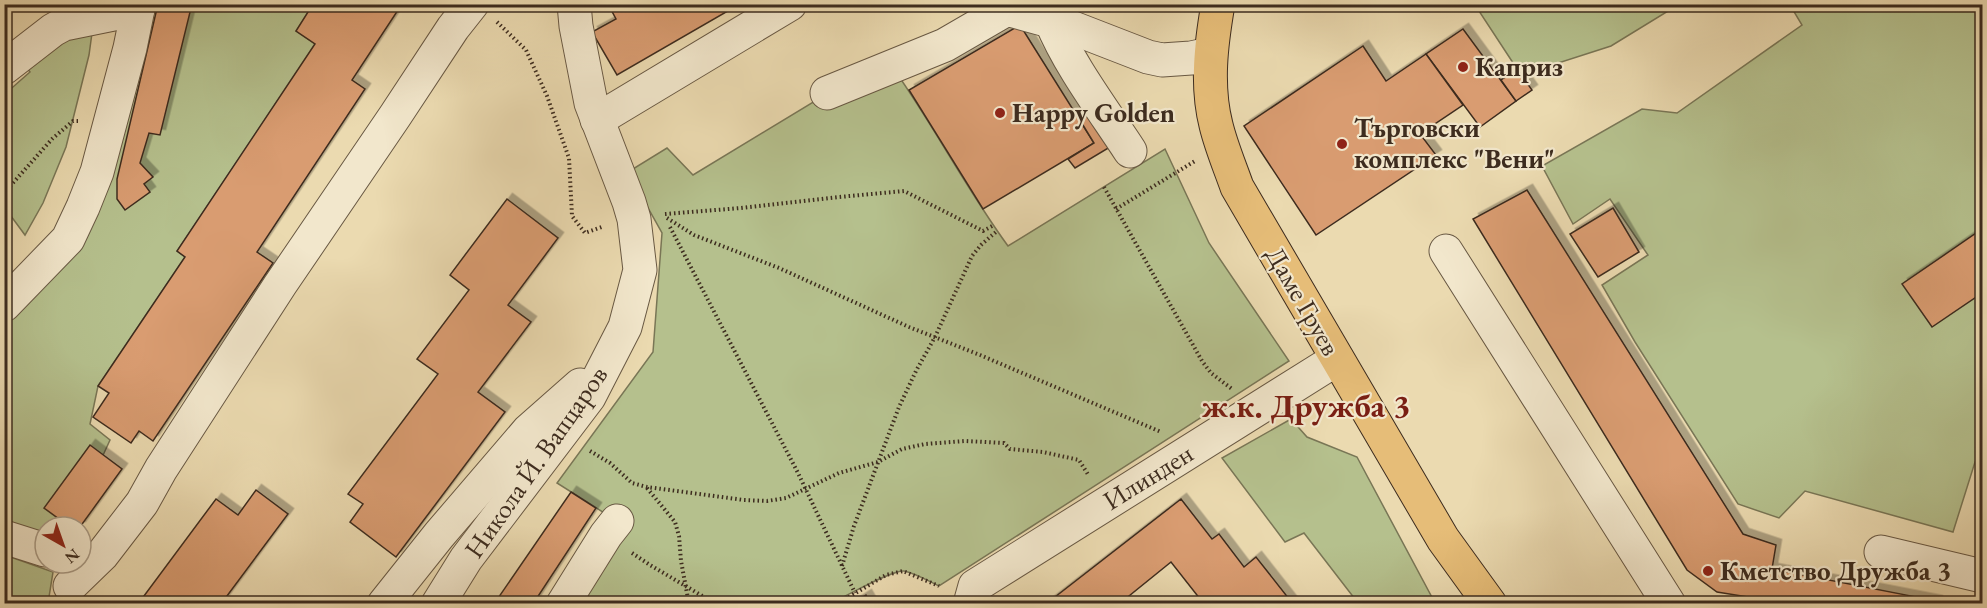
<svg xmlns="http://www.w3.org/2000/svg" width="1987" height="608" font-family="'EB Garamond',serif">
<defs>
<filter id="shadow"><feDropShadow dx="5.5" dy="-5.5" stdDeviation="0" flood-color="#0004"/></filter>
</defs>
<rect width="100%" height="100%" fill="#ebdab0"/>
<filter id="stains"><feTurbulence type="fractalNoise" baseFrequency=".00333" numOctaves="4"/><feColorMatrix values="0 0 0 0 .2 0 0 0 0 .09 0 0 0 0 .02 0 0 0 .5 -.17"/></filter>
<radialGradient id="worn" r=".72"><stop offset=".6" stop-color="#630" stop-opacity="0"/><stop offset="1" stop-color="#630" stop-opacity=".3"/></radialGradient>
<g fill="#b5c08d" stroke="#797656" stroke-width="1.5">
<polygon points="1483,4 1678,5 1611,46 1521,75 1477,8"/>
<polygon points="147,5 313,5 296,31 315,44 177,251 185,257 98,386 90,424 110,440 70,527 45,527 45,543 5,532 4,317 76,247"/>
<polygon points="1790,5 1982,5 1982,463 1975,462 1953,532 1805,491 1779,518 1738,504 1635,342 1602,285 1648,255 1610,199 1573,224 1542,166 1642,109 1677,113 1802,25"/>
<polygon points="92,33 89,55 66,147 43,203 25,235 5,208 5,94 30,72 17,55 32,42"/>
<path d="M886 58C930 118 964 186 1008 246L1165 149 1209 243 1289 361 939 586C928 581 915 573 904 571 893 569 845 597 831 603H593L578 594 617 521 557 483 653 352 662 233 628 172 667 148 693 175Z"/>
<polygon points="1291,419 1307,437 1357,457 1435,603 1358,603 1304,533 1285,542 1222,458"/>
<polygon points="5,555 53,572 48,603 5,603"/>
</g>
<g fill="#d99c71" stroke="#3d2c1f" stroke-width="1.5" filter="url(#shadow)">
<polygon points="158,4 192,4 160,135 149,133 140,163 153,177 144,184 150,192 125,210 117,199 117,179"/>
<polygon points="313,4 402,4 352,80 365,89 257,252 273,263 153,441 139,431 131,443 93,417 109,393 98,386 185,257 177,251 315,44 296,31"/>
<polygon points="608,4 740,4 617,75 592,32 616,19"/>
<polygon points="1020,25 1094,143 983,209 909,90"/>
<polygon points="1463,29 1516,101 1480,127 1426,54"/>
<polygon points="1363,46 1386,81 1426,54 1463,105 1420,134 1436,155 1316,235 1244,126"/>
<polygon points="1517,69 1532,90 1516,101 1501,80"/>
<polygon points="1087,111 1110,147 1075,168 1068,159 1094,143 1078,117"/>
<polygon points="1527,190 1743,534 1776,545 1772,569 1937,601 1937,604 1760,604 1761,599 1717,592 1687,570 1473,219"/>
<polygon points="507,199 558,238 508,305 531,322 478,392 505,412 396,557 350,522 363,504 348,494 438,374 417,359 469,290 450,275"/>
<polygon points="1613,208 1639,252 1598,277 1570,234"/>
<polygon points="1982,229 1982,293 1932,327 1902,284"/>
<polygon points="90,445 122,469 80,527 70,527 44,508"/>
<polygon points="256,490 288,514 221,604 138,604 216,499 238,515"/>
<polygon points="571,492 596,508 533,604 494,604"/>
<polygon points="1181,499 1212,539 1219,534 1244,567 1256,557 1293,604 1204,604 1171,562 1119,604 1046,604"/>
<polygon points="866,595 871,604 852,604"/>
</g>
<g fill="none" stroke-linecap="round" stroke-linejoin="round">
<defs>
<g id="minor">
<path d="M1051 21C1069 65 1104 111 1130 151"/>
<polyline points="4,68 53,30 64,24 138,9"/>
<polyline points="827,93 945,45 1007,9 1068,26 1148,57 1162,60 1191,58 1210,54"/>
<polyline points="597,120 790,4"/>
<polyline points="1446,251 1669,604"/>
<polyline points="4,305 68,239 83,207 97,172 130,48 139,4"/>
<polyline points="4,537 45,550"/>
<polyline points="1881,552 1982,576"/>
<polyline points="70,586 102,555 142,503 161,469 280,285 395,116 453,28 472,4"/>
<polyline points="384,604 439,535 529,430 580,385"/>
<polyline points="438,604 466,559 589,397 625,327 640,270 634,219 629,202 591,103 576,26 574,4"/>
<polyline points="563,604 606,535 617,521"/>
<polyline points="970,604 975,586 1337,359"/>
</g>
<path id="major" d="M1218 4C1211 45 1206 85 1216 125 1221 146 1230 167 1237 187L1443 539 1490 604"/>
</defs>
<use href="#minor" stroke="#685843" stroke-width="35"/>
<use href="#major" stroke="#3d2c1f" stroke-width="35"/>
<g stroke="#3d2c1f" stroke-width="4" stroke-dasharray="1.5 3" stroke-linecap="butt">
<polyline points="497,22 526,50 547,96 569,158 572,216 585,233 602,227"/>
<polyline points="1104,187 1202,361 1211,373 1232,389"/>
<polyline points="4,193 52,139 73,121 78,121"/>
<polyline points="1116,209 1195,161"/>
<polyline points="665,214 741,208 839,197 904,191 983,231 994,225"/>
<polyline points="667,218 694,235 779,268 909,327 980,355 1161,432"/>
<polyline points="670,227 798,473 855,593"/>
<polyline points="590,451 610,463 632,483 647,487 744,500 767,501 786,498 839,473 878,462 902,449 925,444 965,441 1004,443 1010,449 1043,452 1079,460 1089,476"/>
<polyline points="647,488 675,522 679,536 681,561 689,604"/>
<polyline points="632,553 650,565 716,604"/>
<polyline points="842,566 854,526 899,407 916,371 935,337 972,256 981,245 997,231"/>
<polyline points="837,604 886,575 903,571 939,586"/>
</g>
<use href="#minor" stroke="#f2e7cc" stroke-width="33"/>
<use href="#major" stroke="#e6bd78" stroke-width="33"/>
</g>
<g fill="#8f2418" stroke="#f2e7cc" stroke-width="2">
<circle cx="1463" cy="67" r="6"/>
<circle cx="1000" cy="113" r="6"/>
<circle cx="1342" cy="144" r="6"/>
<circle cx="1708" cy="571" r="6"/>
</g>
<g text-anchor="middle" stroke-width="4.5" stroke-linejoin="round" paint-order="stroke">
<g font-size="27" font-weight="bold" fill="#3d2c1f" stroke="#f2e7cc" text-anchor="start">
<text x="1475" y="76">Каприз</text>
<text x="1012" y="122">Happy Golden</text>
<text x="1354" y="137">Търговски<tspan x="1354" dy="31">комплекс "Вени"</tspan></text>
<text x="1720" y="580">Кметство Дружба 3</text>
</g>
<g font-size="27" fill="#3d2c1f" stroke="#f2e7cc">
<text transform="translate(1303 301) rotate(60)" y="9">Даме Груев</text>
<text transform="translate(536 462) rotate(-55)" y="9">Никола Й. Вапцаров</text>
<text transform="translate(1148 477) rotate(-32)" y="9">Илинден</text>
</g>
<g font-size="33" font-weight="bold" fill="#7a1f14" stroke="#f2e7cc">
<text x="1306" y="417">ж.к. Дружба 3</text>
</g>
</g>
<rect width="1987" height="608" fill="none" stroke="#ebdab0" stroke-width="24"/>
<rect x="6" y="6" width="1975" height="596" fill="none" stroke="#3d2c1f" stroke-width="3"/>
<rect x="12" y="12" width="1963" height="584" fill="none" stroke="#3d2c1f" stroke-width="1.5"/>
<g transform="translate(63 545) rotate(140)"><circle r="28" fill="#f2e7cc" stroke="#aa9c87" stroke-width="1.5"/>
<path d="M0-4.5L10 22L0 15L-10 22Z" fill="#8f2418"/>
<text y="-9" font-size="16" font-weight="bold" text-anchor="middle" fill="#3d2c1f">N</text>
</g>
<rect width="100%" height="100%" filter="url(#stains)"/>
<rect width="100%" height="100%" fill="url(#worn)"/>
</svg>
